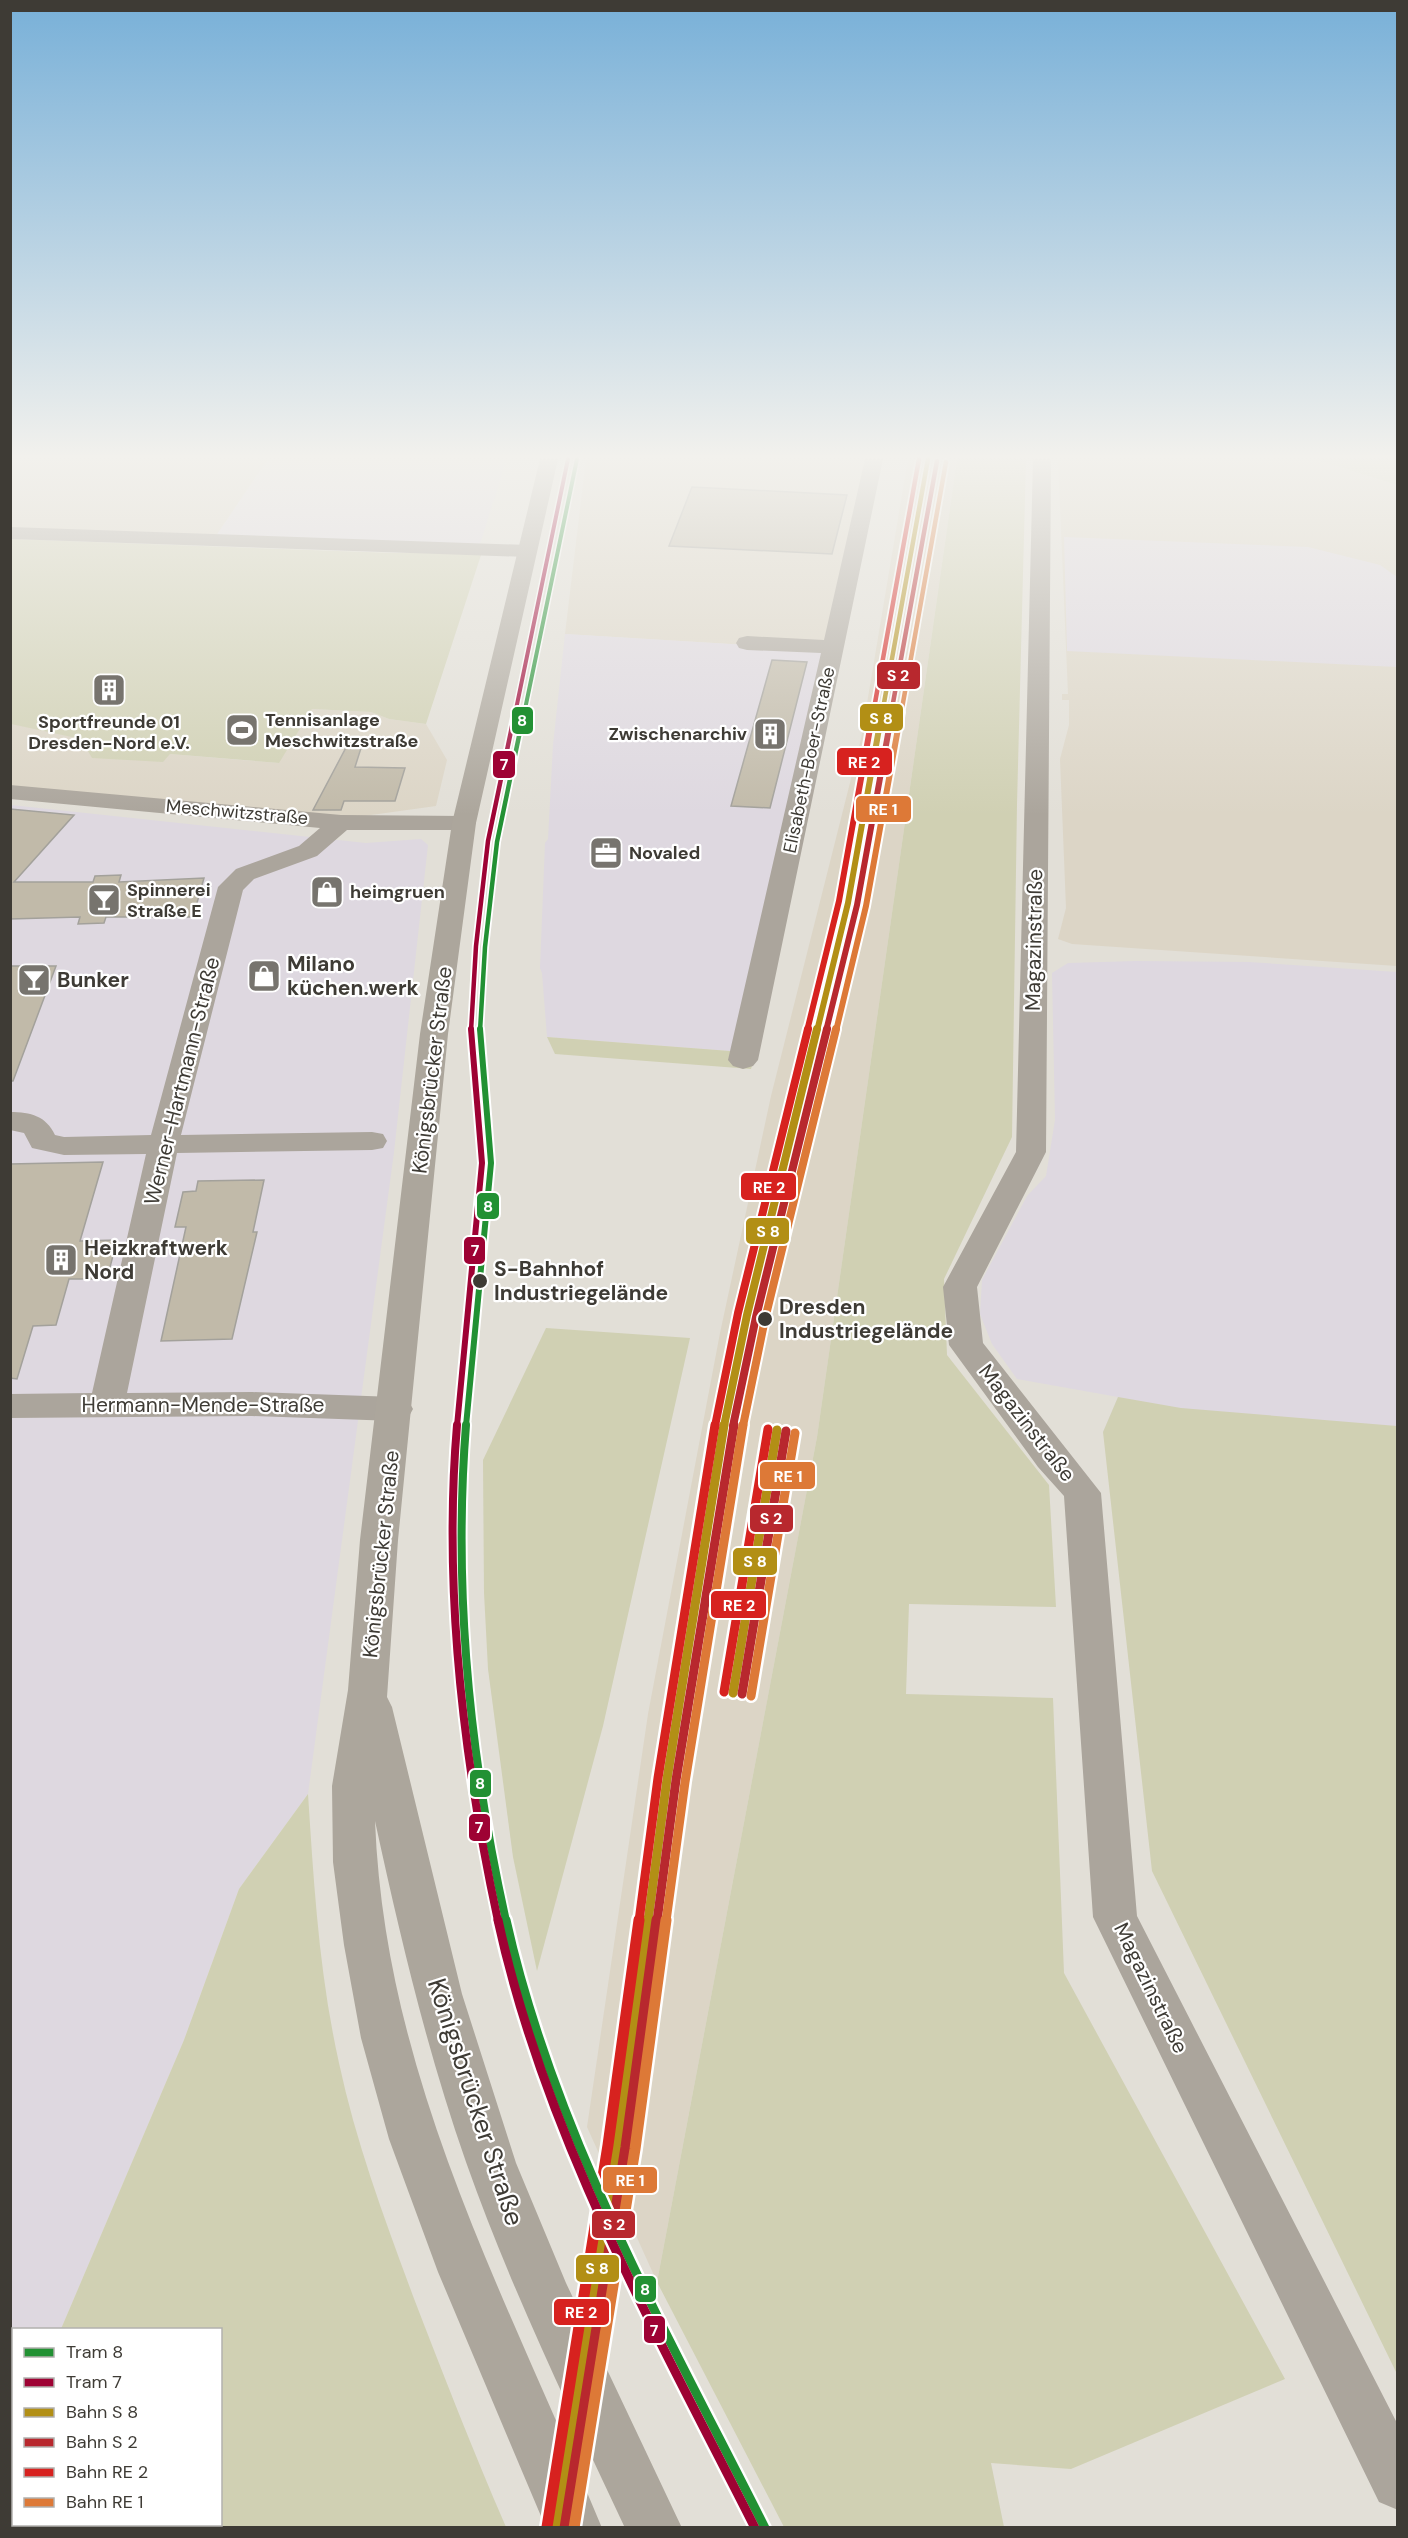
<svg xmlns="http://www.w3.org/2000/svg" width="1408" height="2538" font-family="'DM Sans',sans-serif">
<rect width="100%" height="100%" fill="#e2dfd7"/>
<g fill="#dcd5c6">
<polygon points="11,459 268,459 216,536 11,529"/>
<polygon points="586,459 875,459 833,650 565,634"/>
<polygon points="908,459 957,459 817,1437 657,2282 587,2127 648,1714 720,1333 771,1096 861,739"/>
<polygon points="1058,459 1314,459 1397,485 1397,966 1072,944 1058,939 1066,908 1060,759 1069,725 1069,700 1062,700 1062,694 1068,694"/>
<polygon points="312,709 371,712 389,719 426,724 447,760 436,806 342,819 11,789 10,723 170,754 278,763"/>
</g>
<g fill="#ded8e0">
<polygon points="268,459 507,459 480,544 216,536"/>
<polygon points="1064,537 1308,547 1380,565 1397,577 1397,667 1067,651"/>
<polygon points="565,634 833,650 756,1053 547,1037 542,973 540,968 545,843 548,839 553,745"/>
<polygon points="11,805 366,843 421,839 428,845 394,1152 308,1794 239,1889 184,2040 61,2329 14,2330 14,2473 11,2485"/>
<polygon points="1136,961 1249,962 1397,972 1397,1900 1103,1432 1118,1397 1017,1379 992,1344 980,1314 982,1280 1027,1196 1046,1176 1055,1120 1052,973 1068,963"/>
</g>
<g fill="#d0d0b3">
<polygon points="957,459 1026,459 1017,804 1012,1137 944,1279 947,1355 1049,1485 1056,1607 909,1604 906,1694 1053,1698 1064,1973 1285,2379 1071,2469 991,2463 1004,2527 784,2527 657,2282 817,1437"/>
<polygon points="1314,459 1397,459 1397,485"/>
<polygon points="11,539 394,553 482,552 426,724 389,719 371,712 312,709 279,763 170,754 163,762 92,758 81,739 11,724"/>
<polygon points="547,1037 756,1053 751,1069 555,1054"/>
<polygon points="546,1328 690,1338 603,1726 537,1971 513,1857 488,1669 484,1593 483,1460"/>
<polygon points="1118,1397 1181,1408 1397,1426 1397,2374 1152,1871 1103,1432"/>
<path d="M308 1794C314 1886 319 1973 339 2063 356 2143 385 2220 413 2296 443 2374 473 2451 506 2527H11V2485L13 2473 14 2524H220V2330L61 2329 184 2040 239 1889Z"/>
</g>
<g fill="#c1baa9" stroke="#a3a19b" stroke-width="1.5">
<polygon points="692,487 847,495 832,554 669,546"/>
<polygon points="772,660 807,662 770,808 731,806"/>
<polygon points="350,740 362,745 355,767 405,768 395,801 344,801 341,810 313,810"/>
<polygon points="10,809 74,815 14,882 93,882 95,876 121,875 119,882 204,878 193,917 106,917 104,923 78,924 80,917 10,919"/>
<polygon points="10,966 56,966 13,1081 10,1081"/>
<polygon points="103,1162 80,1241 117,1240 107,1279 69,1279 56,1325 33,1326 17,1379 10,1378 10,1164"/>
<polygon points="264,1180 253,1232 257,1232 232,1339 161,1341 186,1227 175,1227 183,1192 196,1191 198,1181"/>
</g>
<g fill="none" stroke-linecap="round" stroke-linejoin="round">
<g fill="#aba59c" fill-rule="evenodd">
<polygon points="865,459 883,459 758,1060 753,1066 743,1069 733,1066 728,1060 821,653 747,650 739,648 736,643 739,638 747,636 824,640"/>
<polygon points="1033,459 1051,459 1046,1152 977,1287 983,1343 1101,1493 1137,1916 1398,2425 1398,2510 1379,2502 1093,1917 1064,1496 1038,1467 949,1345 943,1287 1016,1152"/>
<polygon points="10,527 527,545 534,547 537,551 534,555 527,557 10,539"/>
<path d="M10 785 341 815 464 816 473 818 476 823 473 828 464 830H347L317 856 254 879 243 890 181 1135 372 1132 383 1134 387 1141 383 1148 372 1150 177 1153 127 1393 252 1392 395 1397 408 1400 413 1409 408 1418 395 1421 252 1416 10 1418V1394L92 1393 146 1154 64 1155 32 1148 24 1133 10 1130V1112C31 1112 46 1116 55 1135L64 1137 151 1135 218 887 236 869 299 846 320 828 10 799Z"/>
</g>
<path fill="#aca69c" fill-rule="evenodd" d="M540 459H558L476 823 448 1034 398 1540 387 1697 392 1707 462 1994 516 2163 566 2283 682 2528H625C569 2408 510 2287 466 2162 427 2051 400 1936 375 1821 385 2079 506 2295 602 2528H546L438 2272 389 2139 361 2038 344 1945 333 1862 332 1786 348 1690 360 1540 420 1034 452 823Z"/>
<defs>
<polyline id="rail-1-far4" points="882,714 928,459"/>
<polyline id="rail-1-far3" points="817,1031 848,903 882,712"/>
<polyline id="rail-1-far2" points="724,1426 747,1315 817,1029"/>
<g id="rail-1-far1">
<polyline points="733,1693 777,1430"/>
<polyline points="648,1921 667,1779 724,1425"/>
</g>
<polyline id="rail-1" points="556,2528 617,2146 648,1920"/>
<polyline id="rail-2-far4" points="891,714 937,461"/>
<polyline id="rail-2-far3" points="826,1031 857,905 892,712"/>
<polyline id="rail-2-far2" points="733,1426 756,1317 827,1029"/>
<g id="rail-2-far1">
<polyline points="742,1694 786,1431"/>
<polyline points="657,1921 676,1780 734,1425"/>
</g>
<polyline id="rail-2" points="565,2528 626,2147 657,1920"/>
<polyline id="rail-3-far4" points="873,714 919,459"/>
<polyline id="rail-3-far3" points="807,1031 839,901 873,712"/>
<polyline id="rail-3-far2" points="715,1426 738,1313 808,1029"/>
<g id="rail-3-far1">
<polyline points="724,1692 768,1429"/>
<polyline points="639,1921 658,1778 715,1425"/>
</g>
<polyline id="rail-3" points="547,2527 608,2145 639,1920"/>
<polyline id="rail-4-far4" points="901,714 946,462"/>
<polyline id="rail-4-far3" points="836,1031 866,906 901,712"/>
<polyline id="rail-4-far2" points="743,1426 765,1319 836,1029"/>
<g id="rail-4-far1">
<polyline points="751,1696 795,1433"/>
<polyline points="666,1921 685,1782 743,1425"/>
</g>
<polyline id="rail-4" points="574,2528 635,2149 666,1920"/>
</defs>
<use href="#rail-1-far4" stroke="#fff" stroke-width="8"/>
<use href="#rail-1-far3" stroke="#fff" stroke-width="10"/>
<use href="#rail-1-far2" stroke="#fff" stroke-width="12"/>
<use href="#rail-1-far1" stroke="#fff" stroke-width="14"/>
<use href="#rail-1" stroke="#fff" stroke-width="16"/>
<use href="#rail-2-far4" stroke="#fff" stroke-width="8"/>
<use href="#rail-2-far3" stroke="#fff" stroke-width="10"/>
<use href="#rail-2-far2" stroke="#fff" stroke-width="12"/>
<use href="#rail-2-far1" stroke="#fff" stroke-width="14"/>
<use href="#rail-2" stroke="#fff" stroke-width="16"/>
<use href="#rail-3-far4" stroke="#fff" stroke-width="8"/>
<use href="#rail-3-far3" stroke="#fff" stroke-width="10"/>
<use href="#rail-3-far2" stroke="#fff" stroke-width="12"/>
<use href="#rail-3-far1" stroke="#fff" stroke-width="14"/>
<use href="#rail-3" stroke="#fff" stroke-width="16"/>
<use href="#rail-4-far4" stroke="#fff" stroke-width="8"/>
<use href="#rail-4-far3" stroke="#fff" stroke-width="10"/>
<use href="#rail-4-far2" stroke="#fff" stroke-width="12"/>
<use href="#rail-4-far1" stroke="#fff" stroke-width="14"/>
<use href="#rail-4" stroke="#fff" stroke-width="16"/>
<use href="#rail-1-far4" stroke="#b28f15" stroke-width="4.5"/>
<use href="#rail-1-far3" stroke="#b28f15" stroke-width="6"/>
<use href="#rail-1-far2" stroke="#b28f15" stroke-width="8"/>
<use href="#rail-1-far1" stroke="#b28f15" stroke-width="9"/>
<use href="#rail-1" stroke="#b28f15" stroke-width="11"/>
<use href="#rail-2-far4" stroke="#b8282e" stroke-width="4.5"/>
<use href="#rail-2-far3" stroke="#b8282e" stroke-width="6"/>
<use href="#rail-2-far2" stroke="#b8282e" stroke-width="8"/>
<use href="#rail-2-far1" stroke="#b8282e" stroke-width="9"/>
<use href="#rail-2" stroke="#b8282e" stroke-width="11"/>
<use href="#rail-3-far4" stroke="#d7221f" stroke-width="4.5"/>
<use href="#rail-3-far3" stroke="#d7221f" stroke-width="6"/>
<use href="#rail-3-far2" stroke="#d7221f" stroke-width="8"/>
<use href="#rail-3-far1" stroke="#d7221f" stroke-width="9"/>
<use href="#rail-3" stroke="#d7221f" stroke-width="11"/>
<use href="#rail-4-far4" stroke="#dd7937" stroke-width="4.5"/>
<use href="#rail-4-far3" stroke="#dd7937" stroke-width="6"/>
<use href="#rail-4-far2" stroke="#dd7937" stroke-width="8"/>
<use href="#rail-4-far1" stroke="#dd7937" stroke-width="9"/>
<use href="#rail-4" stroke="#dd7937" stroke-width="11"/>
<defs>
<polyline id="tram-1-far4" points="524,714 577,459"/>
<polyline id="tram-1-far3" points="480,1031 485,947 497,842 524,712"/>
<polyline id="tram-1-far2" points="466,1426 491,1163 480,1029"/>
<path id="tram-1-far1" d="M466 1425C453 1590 470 1759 506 1921"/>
<path id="tram-1" d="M506 1920C554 2135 667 2333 765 2528"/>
<polyline id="tram-2-far4" points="515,714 568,459"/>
<polyline id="tram-2-far3" points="471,1031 476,946 488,841 515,712"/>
<polyline id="tram-2-far2" points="457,1426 482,1163 471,1029"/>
<path id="tram-2-far1" d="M457 1425C443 1591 463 1759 498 1921"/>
<path id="tram-2" d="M498 1920C545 2136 656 2332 755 2528"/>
</defs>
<use href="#tram-1-far4" stroke="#fff" stroke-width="7"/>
<use href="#tram-1-far3" stroke="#fff" stroke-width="8"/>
<use href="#tram-1-far2" stroke="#fff" stroke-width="10"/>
<use href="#tram-1-far1" stroke="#fff" stroke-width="12"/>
<use href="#tram-1" stroke="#fff" stroke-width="14"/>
<use href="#tram-2-far4" stroke="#fff" stroke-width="7"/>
<use href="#tram-2-far3" stroke="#fff" stroke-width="8"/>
<use href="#tram-2-far2" stroke="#fff" stroke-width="10"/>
<use href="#tram-2-far1" stroke="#fff" stroke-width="12"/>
<use href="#tram-2" stroke="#fff" stroke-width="14"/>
<use href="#tram-1-far4" stroke="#229133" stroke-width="4"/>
<use href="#tram-1-far3" stroke="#229133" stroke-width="4.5"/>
<use href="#tram-1-far2" stroke="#229133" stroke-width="6"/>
<use href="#tram-1-far1" stroke="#229133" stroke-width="8"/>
<use href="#tram-1" stroke="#229133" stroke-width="9"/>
<use href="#tram-2-far4" stroke="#9e0234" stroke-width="4"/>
<use href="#tram-2-far3" stroke="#9e0234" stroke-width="4.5"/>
<use href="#tram-2-far2" stroke="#9e0234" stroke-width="6"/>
<use href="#tram-2-far1" stroke="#9e0234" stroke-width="8"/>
<use href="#tram-2" stroke="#9e0234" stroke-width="9"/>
</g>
<linearGradient id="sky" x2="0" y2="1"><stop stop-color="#78b0d8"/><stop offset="0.56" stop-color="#f2f1ed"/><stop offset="1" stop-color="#f2f1ed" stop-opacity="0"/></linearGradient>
<rect width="1408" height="815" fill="url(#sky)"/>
<defs>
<symbol id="building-square" viewBox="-11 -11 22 22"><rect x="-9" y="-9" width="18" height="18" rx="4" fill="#77746e" stroke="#fff"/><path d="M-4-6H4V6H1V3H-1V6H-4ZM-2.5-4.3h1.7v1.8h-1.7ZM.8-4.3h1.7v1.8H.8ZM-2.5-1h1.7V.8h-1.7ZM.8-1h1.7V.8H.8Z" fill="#fff"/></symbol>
<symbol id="stadium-square" viewBox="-11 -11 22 22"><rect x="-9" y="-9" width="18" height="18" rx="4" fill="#77746e" stroke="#fff"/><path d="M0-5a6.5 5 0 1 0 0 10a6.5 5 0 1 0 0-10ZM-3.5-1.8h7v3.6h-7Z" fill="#fff"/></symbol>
<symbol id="office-square" viewBox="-11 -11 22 22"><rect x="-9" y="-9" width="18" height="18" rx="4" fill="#77746e" stroke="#fff"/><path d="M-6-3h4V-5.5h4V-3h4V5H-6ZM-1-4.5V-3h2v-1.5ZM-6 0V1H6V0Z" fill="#fff"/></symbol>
<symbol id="shop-square" viewBox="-11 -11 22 22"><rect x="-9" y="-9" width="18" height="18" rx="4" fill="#77746e" stroke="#fff"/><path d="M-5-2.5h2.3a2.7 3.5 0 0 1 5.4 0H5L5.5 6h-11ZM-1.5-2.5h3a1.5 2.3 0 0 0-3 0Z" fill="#fff"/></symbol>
<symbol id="bar-square" viewBox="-11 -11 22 22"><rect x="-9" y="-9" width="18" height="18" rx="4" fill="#77746e" stroke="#fff"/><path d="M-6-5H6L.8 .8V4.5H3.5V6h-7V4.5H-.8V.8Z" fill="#fff"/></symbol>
</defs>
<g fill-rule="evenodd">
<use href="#building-square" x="90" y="671" width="38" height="38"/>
<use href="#stadium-square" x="223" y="711" width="38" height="38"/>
<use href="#building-square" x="751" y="715" width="38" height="38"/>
<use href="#office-square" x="587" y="834" width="38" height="38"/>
<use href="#shop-square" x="308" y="873" width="38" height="38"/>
<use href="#bar-square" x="85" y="881" width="38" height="38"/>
<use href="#shop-square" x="245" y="957" width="38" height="38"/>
<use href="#bar-square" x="15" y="961" width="38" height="38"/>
<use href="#building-square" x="42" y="1241" width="38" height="38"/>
</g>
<g fill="#3e3b35" stroke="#fff" stroke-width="2">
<circle cx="480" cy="1281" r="8"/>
<circle cx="765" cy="1319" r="8"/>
</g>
<g text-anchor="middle" stroke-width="4.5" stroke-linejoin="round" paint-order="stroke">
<g font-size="18" font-weight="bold" fill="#3e3b35" stroke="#fff" text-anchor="start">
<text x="265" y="726">Tennisanlage<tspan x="265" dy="21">Meschwitzstraße</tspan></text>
<text x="109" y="728" text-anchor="middle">Sportfreunde 01<tspan x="109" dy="21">Dresden-Nord e.V.</tspan></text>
<text x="747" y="740" text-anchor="end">Zwischenarchiv</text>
<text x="629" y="859">Novaled</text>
<text x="127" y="896">Spinnerei<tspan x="127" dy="21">Straße E</tspan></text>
<text x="350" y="898">heimgruen</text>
</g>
<g font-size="18" fill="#3e3b35" stroke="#fff">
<text transform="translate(809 760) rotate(-78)" y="6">Elisabeth-Boer-Straße</text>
<text transform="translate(237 812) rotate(5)" y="6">Meschwitzstraße</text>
</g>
<g font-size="21" fill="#3e3b35" stroke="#fff">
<text transform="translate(1034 940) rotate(-89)" y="7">Magazinstraße</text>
<text transform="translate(432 1070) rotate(-83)" y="7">Königsbrücker Straße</text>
<text transform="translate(182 1081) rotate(-76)" y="7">Werner-Hartmann-Straße</text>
<text x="203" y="1412">Hermann-Mende-Straße</text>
<text transform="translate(1027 1423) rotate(52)" y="7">Magazinstraße</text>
<text transform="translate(381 1554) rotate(-84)" y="7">Königsbrücker Straße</text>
<text transform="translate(1151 1988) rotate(64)" y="7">Magazinstraße</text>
</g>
<g font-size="21" font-weight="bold" fill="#3e3b35" stroke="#fff" text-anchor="start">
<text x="287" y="971">Milano<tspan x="287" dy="24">küchen.werk</tspan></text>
<text x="57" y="987">Bunker</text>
<text x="84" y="1255">Heizkraftwerk<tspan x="84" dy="24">Nord</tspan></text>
</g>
<g font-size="21" font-weight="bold" fill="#3e3b35" stroke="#fff" text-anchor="start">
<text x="494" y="1276">S-Bahnhof<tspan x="494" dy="24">Industriegelände</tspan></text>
<text x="779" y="1314">Dresden<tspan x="779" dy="24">Industriegelände</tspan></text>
</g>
<g font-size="26" fill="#3e3b35" stroke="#fff">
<text transform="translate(476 2102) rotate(72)" y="9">Königsbrücker Straße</text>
</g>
</g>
<g stroke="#fff" stroke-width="2">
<rect x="876" y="661" width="45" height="29" rx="6" fill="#b8282e"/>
<rect x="859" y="703" width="45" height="29" rx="6" fill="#b28f15"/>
<rect x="511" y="706" width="23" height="29" rx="6" fill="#229133"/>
<rect x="836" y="747" width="57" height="29" rx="6" fill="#d7221f"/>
<rect x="492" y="750" width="24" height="29" rx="6" fill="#9e0234"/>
<rect x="855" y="795" width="57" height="28" rx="6" fill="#dd7937"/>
<rect x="740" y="1172" width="57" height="29" rx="6" fill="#d7221f"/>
<rect x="476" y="1192" width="24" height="28" rx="6" fill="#229133"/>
<rect x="745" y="1217" width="45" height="28" rx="6" fill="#b28f15"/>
<rect x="463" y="1236" width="23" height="29" rx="6" fill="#9e0234"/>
<rect x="759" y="1461" width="57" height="29" rx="6" fill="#dd7937"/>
<rect x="749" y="1504" width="45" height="29" rx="6" fill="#b8282e"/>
<rect x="732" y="1547" width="46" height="29" rx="6" fill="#b28f15"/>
<rect x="710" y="1590" width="57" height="29" rx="6" fill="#d7221f"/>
<rect x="469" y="1769" width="23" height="29" rx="6" fill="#229133"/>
<rect x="468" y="1813" width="23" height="29" rx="6" fill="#9e0234"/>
<rect x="602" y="2166" width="56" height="28" rx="6" fill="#dd7937"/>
<rect x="591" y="2210" width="45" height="29" rx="6" fill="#b8282e"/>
<rect x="575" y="2254" width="45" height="29" rx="6" fill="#b28f15"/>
<rect x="634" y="2275" width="23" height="28" rx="6" fill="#229133"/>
<rect x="553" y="2298" width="57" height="28" rx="6" fill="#d7221f"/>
<rect x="643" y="2315" width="23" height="29" rx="6" fill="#9e0234"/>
</g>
<g font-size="16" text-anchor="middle" font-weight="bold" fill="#fff">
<text x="898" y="681">S 2</text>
<text x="881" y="724">S 8</text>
<text x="522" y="726">8</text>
<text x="864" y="768">RE 2</text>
<text x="504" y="770">7</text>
<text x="883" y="815">RE 1</text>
<text x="769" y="1193">RE 2</text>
<text x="488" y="1212">8</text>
<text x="768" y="1237">S 8</text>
<text x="475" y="1256">7</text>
<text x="788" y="1482">RE 1</text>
<text x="771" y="1524">S 2</text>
<text x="755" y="1567">S 8</text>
<text x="739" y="1611">RE 2</text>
<text x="480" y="1789">8</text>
<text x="479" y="1833">7</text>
<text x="630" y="2186">RE 1</text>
<text x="614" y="2230">S 2</text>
<text x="597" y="2274">S 8</text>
<text x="645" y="2295">8</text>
<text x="581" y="2318">RE 2</text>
<text x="654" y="2336">7</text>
</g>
<rect width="1408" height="2538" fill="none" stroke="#3e3b35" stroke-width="24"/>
<rect x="12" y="2328" width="210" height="198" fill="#ffffff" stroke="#b2b1ae" stroke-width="1.5"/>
<rect x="24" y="2348" width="30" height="9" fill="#229133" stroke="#b2b1ae" stroke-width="1.5"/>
<text x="66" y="2358" font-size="18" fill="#3e3b35">Tram 8</text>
<rect x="24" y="2378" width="30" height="9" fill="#9e0234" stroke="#b2b1ae" stroke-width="1.5"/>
<text x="66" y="2388" font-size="18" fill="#3e3b35">Tram 7</text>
<rect x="24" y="2408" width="30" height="9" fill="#b28f15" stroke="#b2b1ae" stroke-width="1.5"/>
<text x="66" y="2418" font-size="18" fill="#3e3b35">Bahn S 8</text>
<rect x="24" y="2438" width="30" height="9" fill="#b8282e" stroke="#b2b1ae" stroke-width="1.5"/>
<text x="66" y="2448" font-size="18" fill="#3e3b35">Bahn S 2</text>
<rect x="24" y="2468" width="30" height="9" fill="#d7221f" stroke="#b2b1ae" stroke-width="1.5"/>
<text x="66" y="2478" font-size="18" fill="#3e3b35">Bahn RE 2</text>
<rect x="24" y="2498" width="30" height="9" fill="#dd7937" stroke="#b2b1ae" stroke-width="1.5"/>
<text x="66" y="2508" font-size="18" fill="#3e3b35">Bahn RE 1</text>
</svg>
